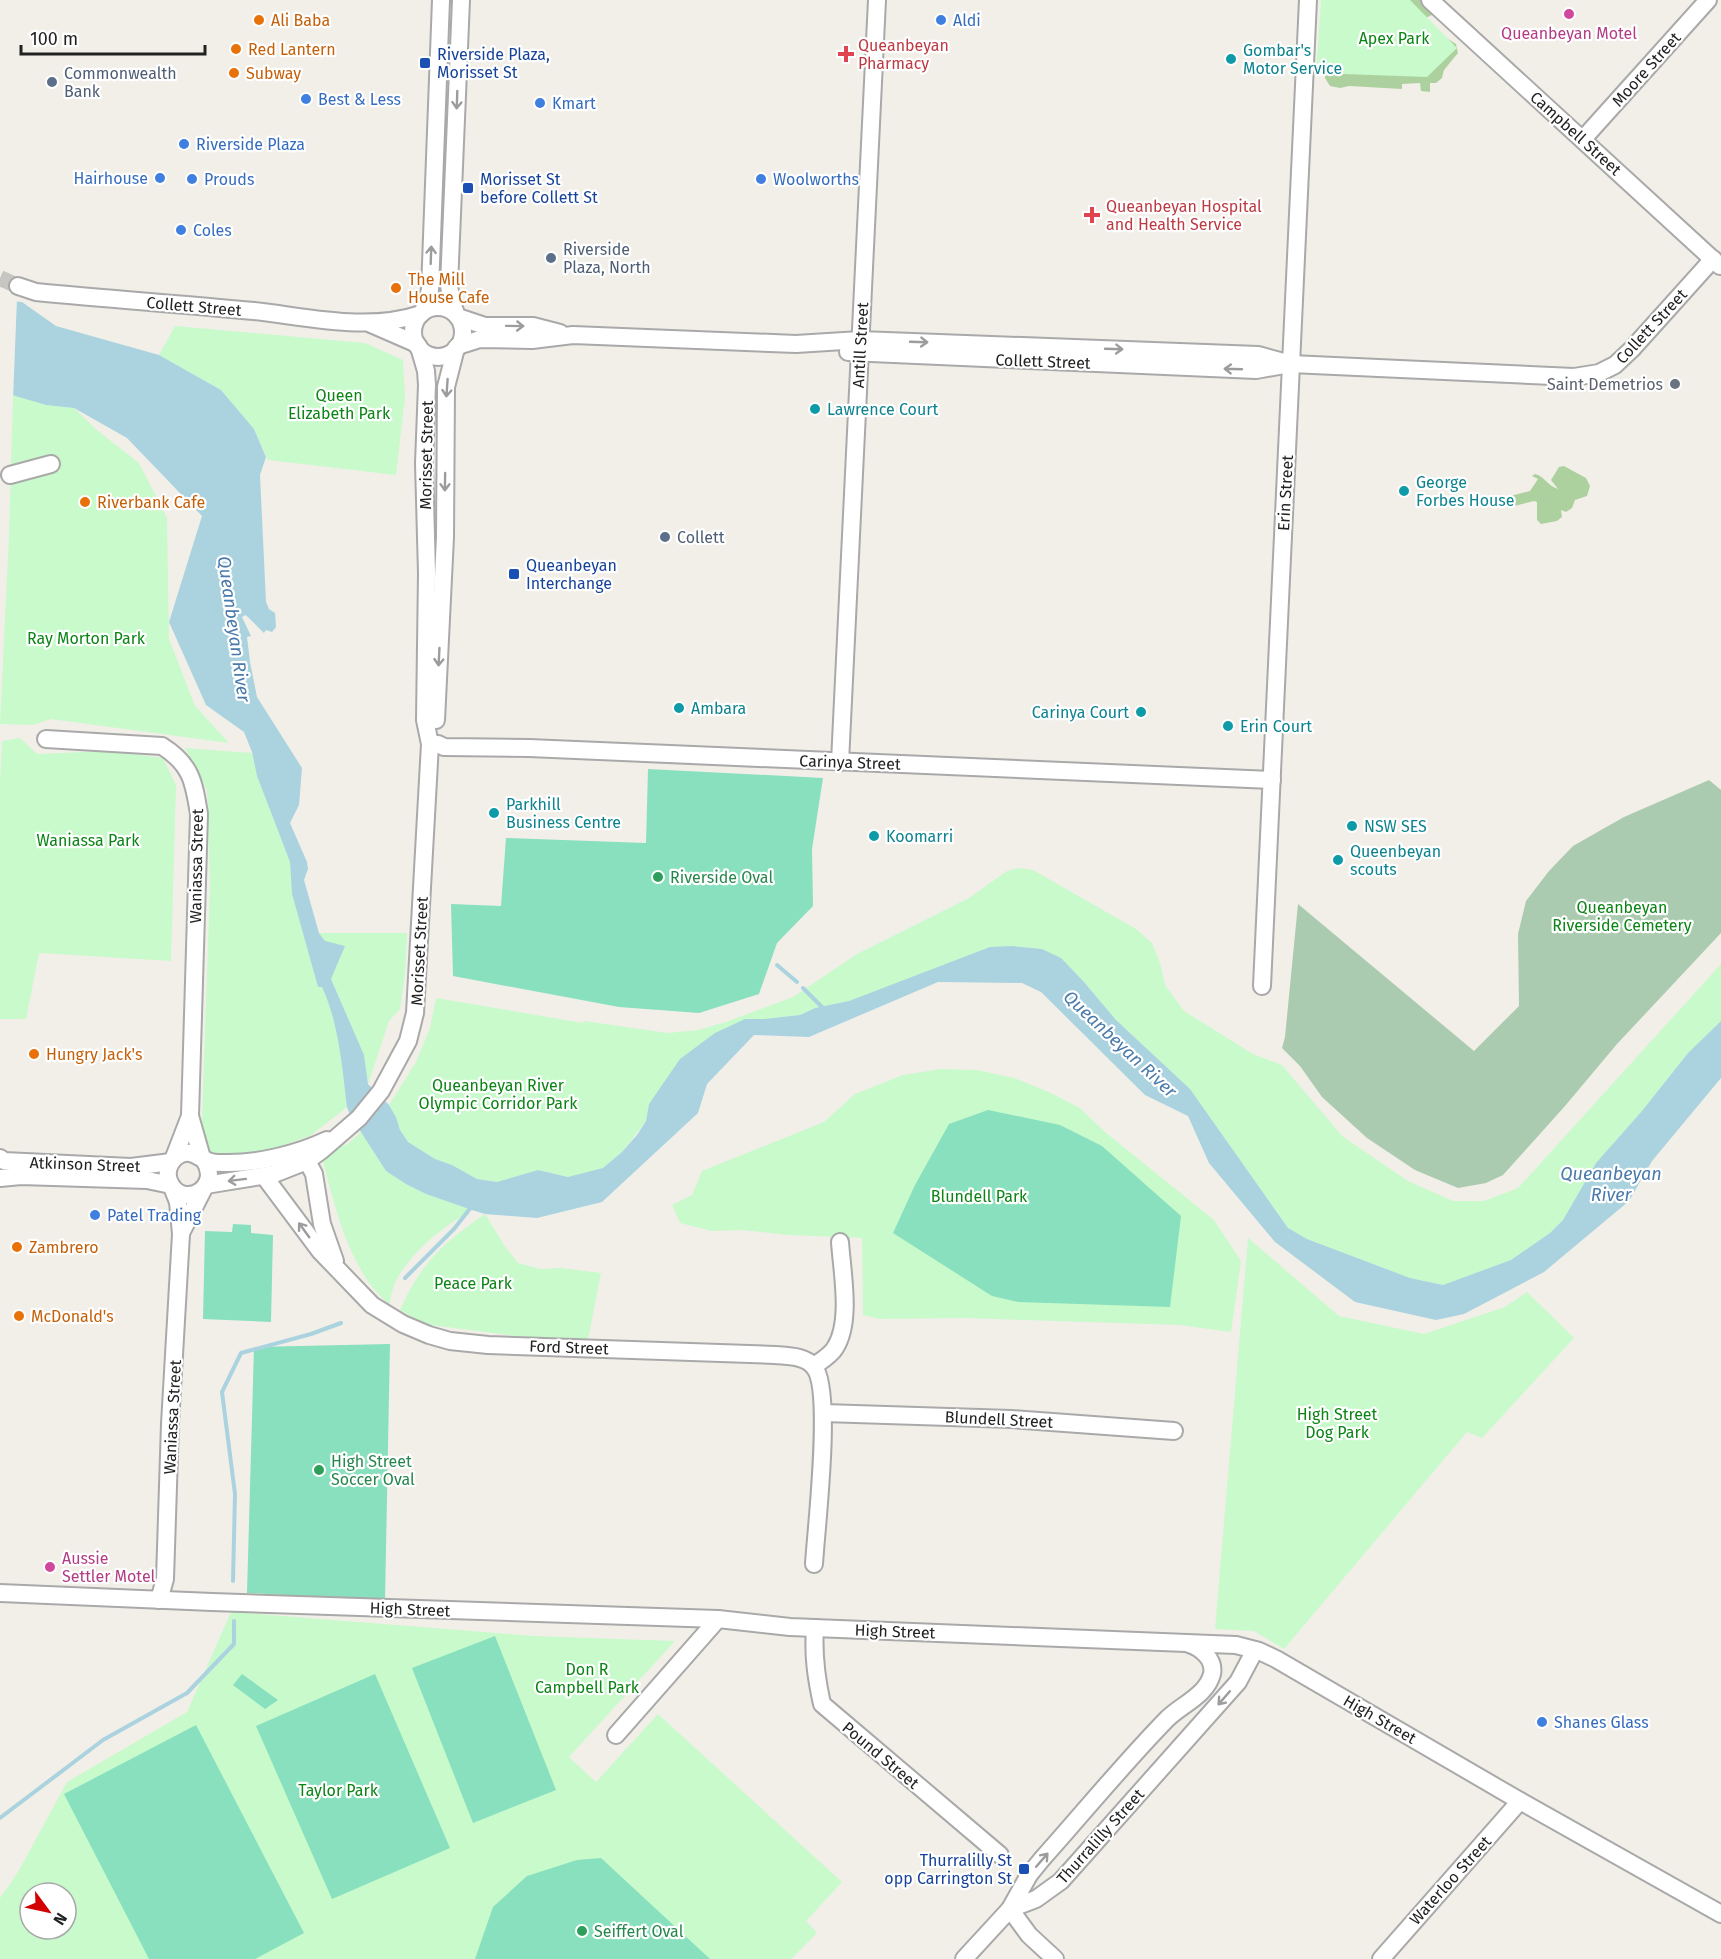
<svg xmlns="http://www.w3.org/2000/svg" width="1721" height="1959" font-family="'Fira Sans',sans-serif">
<rect width="100%" height="100%" fill="#f2efe9"/>
<g fill="#add19e">
<polygon points="1369,0 1428,0 1433,8 1432,15 1419,21 1456,44 1458,53 1444,70 1442,78 1436,83 1430,83 1430,92 1421,91 1420,83 1402,84 1402,89 1349,86 1340,88 1330,86 1325,78 1323,66"/>
<path d="M1564 466 1586 478 1590 486 1587 496 1575 500 1572 508 1566 512 1561 510 1562 517 1557 521 1541 524 1537 520V502L1534 501 1507 508 1506 497 1530 491 1538 479 1532 476 1535 474C1544 476 1548 486 1558 489L1551 480 1559 467Z"/>
</g>
<polygon fill="#aacbaf" points="1709,780 1721,790 1721,933 1617,1044 1565,1106 1503,1175 1486,1183 1458,1188 1415,1170 1367,1138 1322,1097 1300,1066 1282,1048 1285,1037 1298,904 1474,1051 1519,1006 1518,934 1526,901 1549,871 1573,846 1624,817"/>
<g fill="#c8facc" fill-rule="evenodd">
<polygon points="1321,0 1410,0 1457,48 1427,77 1316,73"/>
<polygon points="175,326 365,343 403,360 405,397 396,475 268,460 254,429 221,390 159,355"/>
<polygon points="13,395 46,405 74,408 98,431 139,463 167,518 169,639 195,706 229,743 51,719 33,725 0,724 9,535"/>
<polygon points="20,738 37,754 108,751 163,758 176,785 171,961 39,953 26,1019 0,1019 0,783 2,741"/>
<path d="M185 748 252 753 257 776 290 862 292 894 318 987H322C339 1024 342 1067 347 1107L310 1136 267 1151 226 1155 201 1152 210 884 207 790Z"/>
<polygon points="1018,868 1033,870 1136,929 1152,943 1160,963 1165,985 1184,1011 1253,1054 1282,1065 1342,1136 1408,1181 1453,1201 1484,1201 1518,1188 1721,964 1721,1021 1688,1053 1642,1111 1596,1163 1563,1220 1550,1233 1511,1260 1444,1285 1410,1278 1307,1239 1288,1228 1190,1089 1116,1020 1084,982 1042,949 1012,946 849,1001 815,1008 800,1015 764,1019 745,1019 661,1089 649,1104 646,1121 622,1152 603,1168 588,1173 568,1177 538,1170 497,1182 477,1179 452,1165 435,1159 408,1142 400,1130 396,1117 389,1105 416,1062 430,1028 436,998 583,1023 584,1021 668,1033 698,1030 726,1022 793,997 857,954 969,898 1007,871"/>
<polygon points="319,933 407,933 405,975 400,1009 389,1021 368,1084 364,1055 331,979 339,957"/>
<polygon points="941,1069 977,1070 1014,1078 1051,1093 1080,1108 1105,1132 1214,1220 1241,1261 1231,1332 1180,1325 964,1318 880,1319 863,1315 862,1238 789,1235 743,1230 712,1231 680,1223 672,1205 692,1195 702,1171 824,1122 855,1094 903,1075"/>
<path d="M361 1132 386 1171 426 1194 472 1210C443 1227 415 1248 398 1277 393 1285 391 1296 389 1305 382 1297 373 1289 367 1280 344 1245 333 1201 323 1161L333 1148 348 1144Z"/>
<path d="M485 1214 506 1248 518 1263 540 1269 561 1268 601 1273 587 1345 423 1324 400 1310C421 1263 443 1243 485 1214Z"/>
<polygon points="1248,1238 1339,1316 1424,1334 1505,1307 1527,1292 1574,1338 1482,1438 1467,1432 1284,1649 1254,1631 1215,1629"/>
<path d="M231 1612 534 1636 675 1641 569 1757 596 1782 658 1714 842 1882 806 1921 817 1933 791 1959H0V1898L18 1872 67 1782 187 1712ZM30 1893H66V1929H30Z"/>
</g>
<g fill="#88e0be">
<polygon points="648,769 823,778 812,849 813,906 777,943 759,994 699,1013 619,1007 453,976 451,904 501,906 506,838 646,843"/>
<polygon points="988,1110 1060,1125 1102,1146 1181,1216 1170,1307 1018,1302 992,1296 893,1233 915,1185 949,1124"/>
<polygon points="233,1224 251,1225 251,1233 273,1235 271,1322 203,1319 205,1231 232,1232"/>
<polygon points="390,1344 385,1600 247,1593 254,1347"/>
<polygon points="495,1636 556,1790 473,1823 412,1668"/>
<polygon points="242,1674 278,1700 265,1709 233,1685"/>
<polygon points="375,1674 450,1848 332,1899 256,1726"/>
<polygon points="196,1725 304,1933 255,1959 149,1959 64,1794"/>
<polygon points="601,1858 710,1959 475,1959 493,1907 527,1876 577,1860"/>
</g>
<path fill="#aad3df" d="M0 300 22 302 56 326 159 355 221 390 254 429 266 457 260 475 266 602 269 609 275 613 276 627 272 632 266 630 264 633 248 617 245 615 242 617 251 636 247 637 250 662 257 697 302 768 299 805 290 823 307 862 308 869 304 880 319 933 325 941 345 946 331 979 364 1055 368 1084 389 1105 396 1117 400 1130 408 1142 435 1159 452 1165 477 1179 497 1182 538 1170 568 1177 603 1168 622 1152 637 1135 646 1121 649 1104 680 1059 715 1033 745 1019H764L800 1015 815 1008 849 1001 990 947 1012 946 1042 949 1061 958 1084 982 1116 1020 1190 1089 1288 1228 1307 1239 1410 1278 1443 1285 1511 1260 1550 1233 1563 1220 1596 1163 1642 1111 1688 1053 1721 1021V1078L1652 1161 1629 1201 1544 1272 1464 1314 1436 1320 1355 1302 1275 1242 1209 1163 1188 1116 1145 1095 1041 992 1022 983 938 982 809 1037 754 1035 707 1084 698 1113 602 1202 537 1218 485 1214 472 1210 426 1194 406 1184 386 1171 350 1115 347 1107C342 1067 339 1024 322 987H318L292 894 290 862 257 776 252 752 244 732 206 705 169 622 202 516 127 438 74 408 46 405 12 395Z"/>
<polygon fill="#f2efe9" points="0,297 17,298 13,399 0,397"/>
<g fill="none" stroke-linecap="round" stroke-linejoin="round">
<g stroke="#aad3df" stroke-width="4">
<polyline points="777,965 797,982"/>
<polyline points="803,988 824,1009"/>
<polyline points="405,1278 454,1229 472,1206"/>
<polyline points="233,1581 235,1494 222,1392 241,1353 311,1334 341,1323"/>
<polyline points="0,1818 103,1740 187,1693 234,1644 234,1621"/>
</g>
<polyline stroke="#c8c6c1" stroke-width="16" stroke-dasharray="16 8" stroke-linecap="butt" points="0,278 18,286"/>
<defs>
<g id="minor">
<polyline points="1430,0 1720,266"/>
<polyline points="1583,139 1708,0"/>
<path d="M18 286 36 292C108 299 181 304 254 311 309 317 367 332 421 314"/>
<circle cx="438" cy="332" r="25"/>
<polyline points="423,312 430,290 441,0"/>
<polyline points="456,314 451,299 449,285 461,0"/>
<polyline points="458,317 485,326 533,326 560,333"/>
<polyline points="371,324 417,344"/>
<polyline points="458,346 480,339 532,340 573,335 796,344 860,340 1258,355 1291,364 1574,377 1599,373 1615,365 1632,349 1713,259"/>
<polyline points="848,352 1256,370 1284,365"/>
<polyline points="10,475 51,464"/>
<polyline points="436,720 445,537 446,387 456,348"/>
<path d="M46 739 162 746C191 764 194 782 199 814L190 1116 202 1158"/>
<polyline points="430,744 438,744 444,747 529,748 1272,780"/>
<polyline points="840,762 877,0"/>
<polyline points="1262,986 1308,0"/>
<polyline points="0,1158 4,1161 131,1167 171,1162"/>
<polyline points="173,1160 190,1116"/>
<path d="M204 1160C222 1186 186 1209 171 1185 164 1174 169 1159 181 1154 192 1150 197 1157 206 1160 211 1163 219 1163 224 1163 257 1164 297 1154 327 1140"/>
<polyline points="307,1161 314,1174 322,1224 335,1261"/>
<path d="M264 1176 320 1251 372 1305 403 1324 429 1335 450 1341 488 1345 775 1355C788 1356 806 1356 814 1367 833 1389 816 1529 814 1564"/>
<polyline points="0,1178 21,1176 147,1180 171,1185"/>
<polyline points="206,1185 274,1174 307,1161 322,1150 359,1118 381,1091 408,1041 415,1013 430,744 425,720 427,573 424,463 427,385 426,371 419,347"/>
<polyline points="181,1233 204,1188"/>
<path d="M814 1366C821 1361 831 1355 835 1348 852 1322 842 1272 840 1242"/>
<polyline points="824,1413 1011,1419 1174,1431"/>
<polyline points="0,1593 212,1602 718,1619 790,1627 1236,1645 1259,1651 1276,1659 1520,1801 1721,1914"/>
<polyline points="159,1600 165,1579 170,1424 181,1234 178,1202 172,1187"/>
<path d="M815 1628C813 1655 816 1677 822 1704L1000 1855"/>
<polyline points="616,1735 718,1619"/>
<polyline points="1010,1909 1036,1899 1061,1881 1238,1682 1255,1650"/>
<polyline points="1010,1909 1029,1935 1055,1959"/>
<path d="M964 1959 1010 1909 1029 1875 1042 1859C1084 1812 1124 1763 1167 1719 1181 1705 1207 1695 1212 1674 1215 1659 1201 1648 1189 1644"/>
<polyline points="1381,1959 1520,1801"/>
</g>
</defs>
<use href="#minor" stroke="#a9a9a9" stroke-width="20"/>
<use href="#minor" stroke="#fff" stroke-width="16"/>
</g>
<defs><path id="oneway-shaft" d="M-6 0H5M1.5-3L5.5 0L1.5 3" fill="none" stroke-width="1.6" stroke-linecap="round" stroke-linejoin="round" transform="scale(1.5)"/></defs>
<g stroke="#9c9c9c">
<use href="#oneway-shaft" transform="translate(457 100) rotate(92)"/>
<use href="#oneway-shaft" transform="translate(431 255) rotate(-88)"/>
<use href="#oneway-shaft" transform="translate(515 326) rotate(1)"/>
<use href="#oneway-shaft" transform="translate(919 342) rotate(2)"/>
<use href="#oneway-shaft" transform="translate(1114 349) rotate(2)"/>
<use href="#oneway-shaft" transform="translate(1233 369) rotate(-178)"/>
<use href="#oneway-shaft" transform="translate(447 388) rotate(94)"/>
<use href="#oneway-shaft" transform="translate(445 482) rotate(91)"/>
<use href="#oneway-shaft" transform="translate(439 657) rotate(93)"/>
<use href="#oneway-shaft" transform="translate(237 1180) rotate(173)"/>
<use href="#oneway-shaft" transform="translate(304 1230) rotate(-126)"/>
<use href="#oneway-shaft" transform="translate(1224 1698) rotate(131)"/>
<use href="#oneway-shaft" transform="translate(1042 1860) rotate(-49)"/>
</g>
<g fill="#d1479c" stroke="#fff" stroke-width="2">
<circle cx="1569" cy="14" r="6"/>
<circle cx="50" cy="1567" r="6"/>
</g>
<g fill="#e8710a" stroke="#fff" stroke-width="2">
<circle cx="259" cy="20" r="6"/>
<circle cx="236" cy="49" r="6"/>
<circle cx="234" cy="73" r="6"/>
<circle cx="396" cy="288" r="6"/>
<circle cx="85" cy="502" r="6"/>
<circle cx="34" cy="1054" r="6"/>
<circle cx="17" cy="1247" r="6"/>
<circle cx="19" cy="1316" r="6"/>
</g>
<g fill="#3f7fe0" stroke="#fff" stroke-width="2">
<circle cx="941" cy="20" r="6"/>
<circle cx="306" cy="99" r="6"/>
<circle cx="540" cy="103" r="6"/>
<circle cx="184" cy="144" r="6"/>
<circle cx="160" cy="178" r="6"/>
<circle cx="192" cy="179" r="6"/>
<circle cx="761" cy="179" r="6"/>
<circle cx="181" cy="230" r="6"/>
<circle cx="95" cy="1215" r="6"/>
<circle cx="1542" cy="1722" r="6"/>
</g>
<g fill="#e0444e" stroke="#fff" stroke-width="2">
<path d="M843 45h6v6h6v6h-6v6h-6v-6h-6v-6h6z"/>
<path d="M1089 206h6v6h6v6h-6v6h-6v-6h-6v-6h6z"/>
</g>
<g fill="#0f9aa8" stroke="#fff" stroke-width="2">
<circle cx="1231" cy="59" r="6"/>
<circle cx="815" cy="409" r="6"/>
<circle cx="1404" cy="491" r="6"/>
<circle cx="679" cy="708" r="6"/>
<circle cx="1141" cy="712" r="6"/>
<circle cx="1228" cy="726" r="6"/>
<circle cx="494" cy="813" r="6"/>
<circle cx="1352" cy="826" r="6"/>
<circle cx="874" cy="836" r="6"/>
<circle cx="1338" cy="860" r="6"/>
</g>
<g fill="#1a4fb4" stroke="#fff" stroke-width="2">
<rect x="419" y="57" width="12" height="12" rx="3"/>
<rect x="462" y="182" width="12" height="12" rx="3"/>
<rect x="508" y="568" width="12" height="12" rx="3"/>
<rect x="1018" y="1863" width="12" height="12" rx="3"/>
</g>
<g fill="#5c6f8a" stroke="#fff" stroke-width="2">
<circle cx="52" cy="82" r="6"/>
<circle cx="551" cy="258" r="6"/>
<circle cx="665" cy="537" r="6"/>
</g>
<circle fill="#6b7280" stroke="#fff" stroke-width="2" cx="1675" cy="384" r="6"/>
<g fill="#2e9e5b" stroke="#fff" stroke-width="2">
<circle cx="658" cy="877" r="6"/>
<circle cx="319" cy="1470" r="6"/>
<circle cx="582" cy="1931" r="6"/>
</g>
<g text-anchor="middle" stroke-width="4.5" stroke-linejoin="round" paint-order="stroke">
<g font-size="16" fill="#c56008" stroke="#fff" text-anchor="start">
<text x="271" y="26">Ali Baba</text>
<text x="248" y="55">Red Lantern</text>
<text x="246" y="79">Subway</text>
<text x="408" y="285">The Mill<tspan x="408" dy="18">House Cafe</tspan></text>
<text x="97" y="508">Riverbank Cafe</text>
<text x="46" y="1060">Hungry Jack's</text>
<text x="29" y="1253">Zambrero</text>
<text x="31" y="1322">McDonald's</text>
</g>
<g font-size="16" fill="#366cbe" stroke="#fff" text-anchor="start">
<text x="953" y="26">Aldi</text>
<text x="318" y="105">Best &amp; Less</text>
<text x="552" y="109">Kmart</text>
<text x="196" y="150">Riverside Plaza</text>
<text x="148" y="184" text-anchor="end">Hairhouse</text>
<text x="204" y="185">Prouds</text>
<text x="773" y="185">Woolworths</text>
<text x="193" y="236">Coles</text>
<text x="107" y="1221">Patel Trading</text>
<text x="1554" y="1728">Shanes Glass</text>
</g>
<g font-size="16" fill="#b23c85" stroke="#fff">
<text x="1569" y="39">Queanbeyan Motel</text>
<text x="62" y="1564" text-anchor="start">Aussie<tspan x="62" dy="18">Settler Motel</tspan></text>
</g>
<g font-size="16" fill="#0c8416" stroke="#fff">
<text x="1394" y="44">Apex Park</text>
<text x="339" y="401">Queen<tspan x="339" dy="18">Elizabeth Park</tspan></text>
<text x="86" y="644">Ray Morton Park</text>
<text x="88" y="846">Waniassa Park</text>
<text x="1622" y="913">Queanbeyan<tspan x="1622" dy="18">Riverside Cemetery</tspan></text>
<text x="498" y="1091">Queanbeyan River<tspan x="498" dy="18">Olympic Corridor Park</tspan></text>
<text x="979" y="1202">Blundell Park</text>
<text x="473" y="1289">Peace Park</text>
<text x="1337" y="1420">High Street<tspan x="1337" dy="18">Dog Park</tspan></text>
<text x="587" y="1675">Don R<tspan x="587" dy="18">Campbell Park</tspan></text>
<text x="338" y="1796">Taylor Park</text>
</g>
<g font-size="16" fill="#be3a42" stroke="#fff" text-anchor="start">
<text x="858" y="51">Queanbeyan<tspan x="858" dy="18">Pharmacy</tspan></text>
<text x="1106" y="212">Queanbeyan Hospital<tspan x="1106" dy="18">and Health Service</tspan></text>
</g>
<g font-size="16" fill="#0d838f" stroke="#fff" text-anchor="start">
<text x="1243" y="56">Gombar's<tspan x="1243" dy="18">Motor Service</tspan></text>
<text x="827" y="415">Lawrence Court</text>
<text x="1416" y="488">George<tspan x="1416" dy="18">Forbes House</tspan></text>
<text x="691" y="714">Ambara</text>
<text x="1129" y="718" text-anchor="end">Carinya Court</text>
<text x="1240" y="732">Erin Court</text>
<text x="506" y="810">Parkhill<tspan x="506" dy="18">Business Centre</tspan></text>
<text x="1364" y="832">NSW SES</text>
<text x="886" y="842">Koomarri</text>
<text x="1350" y="857">Queenbeyan<tspan x="1350" dy="18">scouts</tspan></text>
</g>
<g font-size="16" fill="#164399" stroke="#fff" text-anchor="start">
<text x="437" y="60">Riverside Plaza,<tspan x="437" dy="18">Morisset St</tspan></text>
<text x="480" y="185">Morisset St<tspan x="480" dy="18">before Collett St</tspan></text>
<text x="526" y="571">Queanbeyan<tspan x="526" dy="18">Interchange</tspan></text>
<text x="1012" y="1866" text-anchor="end">Thurralilly St<tspan x="1012" dy="18">opp Carrington St</tspan></text>
</g>
<g font-size="16" fill="#222" stroke="#fff">
<text transform="translate(1646 69) rotate(-48)" y="6">Moore Street</text>
<text transform="translate(1576 133) rotate(42)" y="6">Campbell Street</text>
<text transform="translate(194 306) rotate(5)" y="6">Collett Street</text>
<text transform="translate(1651 326) rotate(-47)" y="6">Collett Street</text>
<text transform="translate(860 345) rotate(-87)" y="6">Antill Street</text>
<text transform="translate(1043 361) rotate(2)" y="6">Collett Street</text>
<text transform="translate(426 455) rotate(-89)" y="6">Morisset Street</text>
<text transform="translate(1285 493) rotate(-87)" y="6">Erin Street</text>
<text transform="translate(850 762) rotate(2)" y="6">Carinya Street</text>
<text transform="translate(196 866) rotate(-89)" y="6">Waniassa Street</text>
<text transform="translate(419 951) rotate(-87)" y="6">Morisset Street</text>
<text transform="translate(85 1164) rotate(2)" y="6">Atkinson Street</text>
<text transform="translate(569 1347) rotate(2)" y="6">Ford Street</text>
<text transform="translate(172 1417) rotate(-87)" y="6">Waniassa Street</text>
<text transform="translate(999 1419) rotate(3)" y="6">Blundell Street</text>
<text transform="translate(410 1609) rotate(2)" y="6">High Street</text>
<text transform="translate(895 1631) rotate(2)" y="6">High Street</text>
<text transform="translate(1380 1719) rotate(30)" y="6">High Street</text>
<text transform="translate(881 1755) rotate(40)" y="6">Pound Street</text>
<text transform="translate(1100 1836) rotate(-48)" y="6">Thurralilly Street</text>
<text transform="translate(1450 1880) rotate(-48)" y="6">Waterloo Street</text>
</g>
<g font-size="16" fill="#4e5e75" stroke="#fff" text-anchor="start">
<text x="64" y="79">Commonwealth<tspan x="64" dy="18">Bank</tspan></text>
<text x="563" y="255">Riverside<tspan x="563" dy="18">Plaza, North</tspan></text>
<text x="677" y="543">Collett</text>
</g>
<g font-size="16" fill="#5b616d" stroke="#fff" text-anchor="end">
<text x="1663" y="390">Saint Demetrios</text>
</g>
<g font-size="16" fill="#27864d" stroke="#fff" text-anchor="start">
<text x="670" y="883">Riverside Oval</text>
<text x="331" y="1467">High Street<tspan x="331" dy="18">Soccer Oval</tspan></text>
<text x="594" y="1937">Seiffert Oval</text>
</g>
<g font-size="18" font-style="italic" fill="#4a7aab" stroke="#fff">
<text transform="translate(234 629) rotate(82)" y="6">Queanbeyan River</text>
<text transform="translate(1120 1044) rotate(43)" y="6">Queanbeyan River</text>
<text x="1611" y="1180">Queanbeyan<tspan x="1611" dy="21">River</tspan></text>
</g>
</g>
<g transform="translate(48 1911) rotate(123)"><circle r="28" fill="#ffffff" stroke="#a7a7a7" stroke-width="1.5"/>
<path d="M0-4.5L10 22L0 15L-10 22Z" fill="#d40000"/>
<text y="-9" font-size="16" font-weight="bold" text-anchor="middle" fill="#222222">N</text>
</g>
<path d="M21 45v9h184v-9" fill="none" stroke="#222222" stroke-width="3"/>
<text x="30" y="45" font-size="18" fill="#222222" stroke="#ffffff" stroke-width="4.5" paint-order="stroke">100 m</text>
</svg>
